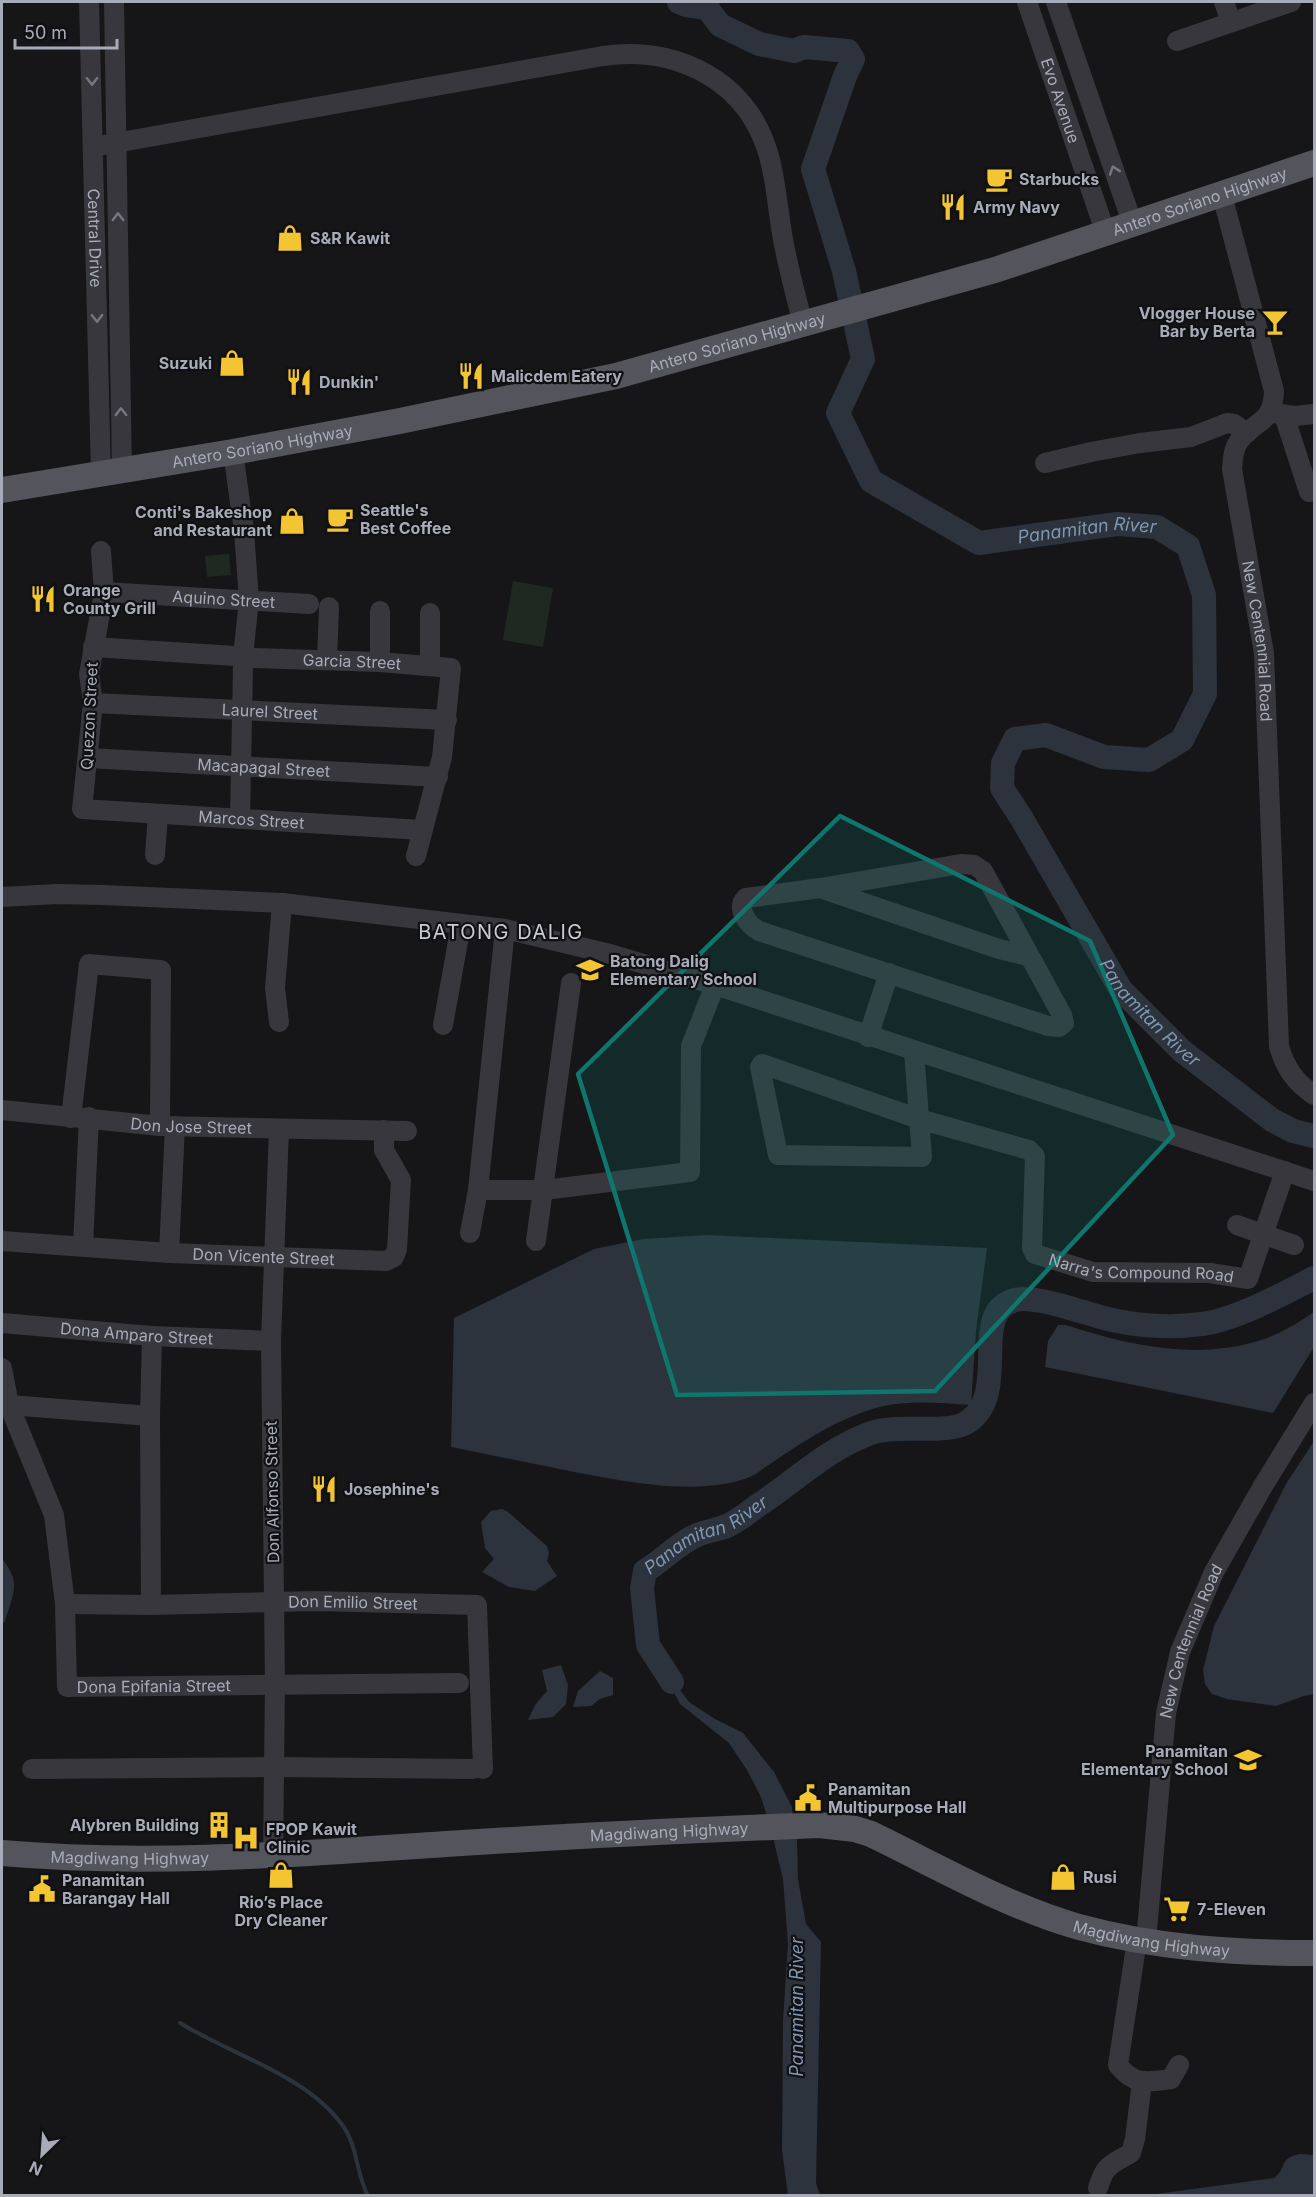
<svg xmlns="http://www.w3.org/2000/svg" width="1316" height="2197" font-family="Inter,sans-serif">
<rect width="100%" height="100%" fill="#161618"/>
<g fill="#202822">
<polygon points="229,554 231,575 207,577 205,556"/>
<polygon points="513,581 553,588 543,647 503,640"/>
</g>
<g fill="#2c333c">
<path d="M707 1235 987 1248 976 1331 971 1405C942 1403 912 1400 884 1406 836 1417 794 1448 754 1475 701 1500 611 1479 555 1468 520 1461 486 1454 451 1447L454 1318 594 1249 643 1239Z"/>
<path d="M1314 1312V1347L1273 1413 1045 1367 1048 1341 1058 1325H1066C1127 1345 1198 1361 1261 1340 1280 1334 1298 1323 1314 1312Z"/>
<polygon points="1314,1441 1314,1694 1304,1696 1276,1706 1227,1699 1212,1694 1205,1684 1203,1670 1214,1626 1286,1484"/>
<polygon points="502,1509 508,1512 547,1546 549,1553 547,1561 557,1576 535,1591 509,1587 482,1572 494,1559 485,1548 481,1522 491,1511"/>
<path d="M2 1559C22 1583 13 1594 5 1621L2 1624Z"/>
<polygon points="654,1655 689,1702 715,1719 743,1733 774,1772 792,1807 797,1841 798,1879 806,1924 821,1942 816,2183 820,2195 788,2195 782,2150 783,2020 788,1944 783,1879 771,1829 761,1797 747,1770 729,1743 680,1704"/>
<polygon points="561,1665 568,1685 566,1704 553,1717 528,1720 535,1705 547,1691 542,1670"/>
<polygon points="600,1671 613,1678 613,1695 600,1699 591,1706 573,1707 578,1691"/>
<path d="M1300 2154 1314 2155V2195H1149L1274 2178C1287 2169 1278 2158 1300 2154Z"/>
</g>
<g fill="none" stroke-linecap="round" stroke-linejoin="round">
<path stroke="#2c333c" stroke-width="4" d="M180 2023C232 2055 308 2076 343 2126 358 2147 356 2174 368 2196"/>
<g stroke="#2c333c" stroke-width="24">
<path id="s1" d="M679 2 686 5 707 8 720 25 759 44 794 51 804 47 848 51 853 59 845 76 813 169 844 271 863 359 838 413 871 481 979 543 1117 524 1157 527 1188 546 1204 595 1205 694 1182 740 1149 760 1104 757 1046 735 1015 739 1003 763 1002 788 1022 819 1121 990 1182 1051 1272 1120 1293 1131 1314 1136"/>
<path id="s2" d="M672 1682 648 1645 642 1588 645 1571C663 1560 677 1544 697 1535 706 1531 717 1530 727 1526 737 1521 748 1513 757 1506 797 1480 825 1450 871 1433 898 1423 949 1436 969 1421 1011 1391 968 1312 1015 1300 1035 1294 1088 1315 1112 1320 1140 1326 1172 1328 1202 1324 1237 1319 1283 1294 1314 1278"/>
</g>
<g stroke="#37373d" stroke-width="20">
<path id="s3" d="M89 2 101 474"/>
<polyline points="114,2 122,471"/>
<path id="s4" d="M1027 2 1106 234"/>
<polyline points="1056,2 1133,225"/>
<polyline points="1224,2 1231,22"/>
<polyline points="1177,41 1291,2"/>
<path d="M93 147 603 56C670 46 738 75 764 141 776 172 777 207 783 239 788 268 796 296 803 324"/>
<path id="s5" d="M1222 195 1274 391C1273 424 1255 420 1239 441 1233 449 1233 459 1232 469L1264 653 1279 1046C1285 1068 1295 1082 1314 1095"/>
<polyline points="1273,413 1295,416 1314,414"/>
<polyline points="1284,415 1309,492"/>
<polyline points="233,452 244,531 249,600 244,647"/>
<polyline points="1045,463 1091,452 1140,443 1191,437 1227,423 1234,424 1247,433"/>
<path id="s6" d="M101 551 104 592 89 674 93 703 82 809 422 830"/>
<path id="s7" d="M104 592 309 604"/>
<polyline points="430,613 430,666"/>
<polyline points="93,647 235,656"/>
<path id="s8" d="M253 658 380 662 451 668 442 757 416 856"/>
<polyline points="327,660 329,607"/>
<polyline points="380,662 380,611"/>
<path id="s9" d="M93 703 447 720"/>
<path id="s10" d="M88 758 438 777"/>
<polyline points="240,819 243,666"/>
<polyline points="155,855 158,814"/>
<path d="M961 864 974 865 983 871 1062 1015 1064 1023 1059 1027 1048 1026 759 931C748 925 735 908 746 898L820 888Z"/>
<polyline points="823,889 999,949 1028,956"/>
<polyline points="2,897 57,894 103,895 282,903 505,929 610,954 715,985 1314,1181"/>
<polyline points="279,1022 275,988 282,903"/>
<polyline points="443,1025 461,925"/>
<polyline points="868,1037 889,973"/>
<path id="s11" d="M914 1051 922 1157 778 1155 760 1067 762 1064 919 1119 1029 1150 1035 1156 1032 1248 1035 1254 1093 1272 1210 1273 1248 1279 1285 1171"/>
<path id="s12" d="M2 1110 160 1126 407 1131"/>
<polyline points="71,1118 89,964 161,970 160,1126"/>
<polyline points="478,1190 544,1190 690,1172 691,1046 715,985"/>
<polyline points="1237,1225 1294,1245"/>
<polyline points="470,1233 478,1190 505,929"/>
<path id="s13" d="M2 1241 169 1253 386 1261 394 1257 397 1249 401 1180 384 1150V1130"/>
<polyline points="536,1241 571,983"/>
<polyline points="83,1246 89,1117"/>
<polyline points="169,1253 175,1126"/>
<path id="s14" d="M2 1323 152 1336 271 1341"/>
<path id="s15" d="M2 1368 9 1405 54 1515 65 1604 67 1687 459 1683"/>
<polyline points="9,1405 150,1416"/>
<path id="s16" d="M65 1604 151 1605 315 1601 477 1605 483 1769"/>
<polyline points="151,1605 150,1416 152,1336"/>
<polyline points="32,1769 274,1767 473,1769"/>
<polyline points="273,1856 275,1684 271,1341 279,1129"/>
<path d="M1137 1940 1118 2065C1134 2086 1148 2082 1171 2079L1179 2065"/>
<path id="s17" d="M1146 1942 1166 1713 1180 1652 1214 1572 1263 1486 1314 1403"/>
<path d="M1098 2188C1105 2164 1111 2165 1131 2153L1135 2139 1142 2082"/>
</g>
<g stroke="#53545c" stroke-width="26">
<path id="s18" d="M2 490 233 452 400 421 616 376 995 270 1314 163"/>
<path id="s19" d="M2 1853C150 1866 298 1854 446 1844 570 1836 695 1830 819 1825L855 1829 871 1834C935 1865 1010 1908 1079 1927 1156 1948 1235 1953 1314 1953"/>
</g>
</g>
<defs><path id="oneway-chevron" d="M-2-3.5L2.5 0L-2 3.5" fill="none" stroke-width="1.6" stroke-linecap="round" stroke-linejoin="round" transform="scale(1.5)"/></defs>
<g stroke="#757781">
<use href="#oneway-chevron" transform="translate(92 81) rotate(89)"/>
<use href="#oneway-chevron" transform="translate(1114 170) rotate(-109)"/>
<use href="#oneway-chevron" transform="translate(118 217) rotate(-91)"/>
<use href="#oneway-chevron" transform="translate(97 318) rotate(89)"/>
<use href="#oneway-chevron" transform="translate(121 412) rotate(-91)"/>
</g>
<path fill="#0f766e" fill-opacity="0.2" stroke="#0f766e" stroke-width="4.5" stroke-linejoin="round" d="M840 816 1090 941 1173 1135 935 1391 677 1395 578 1074Z"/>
<defs>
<symbol id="cafe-bare" viewBox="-9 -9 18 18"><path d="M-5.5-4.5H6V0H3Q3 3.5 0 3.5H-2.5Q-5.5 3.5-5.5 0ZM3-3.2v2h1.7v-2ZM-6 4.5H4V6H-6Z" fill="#f3c533" stroke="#111113" stroke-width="2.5" paint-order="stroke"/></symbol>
<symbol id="restaurant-bare" viewBox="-9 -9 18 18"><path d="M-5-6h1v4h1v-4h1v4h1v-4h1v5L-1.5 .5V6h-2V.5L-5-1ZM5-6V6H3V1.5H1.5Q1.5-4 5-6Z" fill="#f3c533" stroke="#111113" stroke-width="2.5" paint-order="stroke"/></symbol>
<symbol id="shop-bare" viewBox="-9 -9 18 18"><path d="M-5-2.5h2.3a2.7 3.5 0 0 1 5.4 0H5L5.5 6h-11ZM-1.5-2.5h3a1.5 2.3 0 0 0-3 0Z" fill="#f3c533" stroke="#111113" stroke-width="2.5" paint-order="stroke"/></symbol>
<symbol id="bar-bare" viewBox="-9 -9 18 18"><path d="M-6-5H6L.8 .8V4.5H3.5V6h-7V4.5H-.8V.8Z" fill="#f3c533" stroke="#111113" stroke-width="2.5" paint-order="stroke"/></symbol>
<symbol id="school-bare" viewBox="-9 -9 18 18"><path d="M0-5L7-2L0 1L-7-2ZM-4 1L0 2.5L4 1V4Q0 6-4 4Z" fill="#f3c533" stroke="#111113" stroke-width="2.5" paint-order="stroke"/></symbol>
<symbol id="civic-bare" viewBox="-9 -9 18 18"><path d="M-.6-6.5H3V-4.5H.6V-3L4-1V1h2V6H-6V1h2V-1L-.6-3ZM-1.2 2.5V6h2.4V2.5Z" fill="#f3c533" stroke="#111113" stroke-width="2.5" paint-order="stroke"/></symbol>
<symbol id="building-bare" viewBox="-9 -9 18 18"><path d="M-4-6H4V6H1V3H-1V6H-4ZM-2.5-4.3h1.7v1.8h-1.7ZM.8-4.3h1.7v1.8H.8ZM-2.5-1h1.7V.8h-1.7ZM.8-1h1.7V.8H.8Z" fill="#f3c533" stroke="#111113" stroke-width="2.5" paint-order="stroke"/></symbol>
<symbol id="hospital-bare" viewBox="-9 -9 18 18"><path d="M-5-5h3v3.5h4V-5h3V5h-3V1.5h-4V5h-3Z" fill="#f3c533" stroke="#111113" stroke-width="2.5" paint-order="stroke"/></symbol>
<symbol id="supermarket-bare" viewBox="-9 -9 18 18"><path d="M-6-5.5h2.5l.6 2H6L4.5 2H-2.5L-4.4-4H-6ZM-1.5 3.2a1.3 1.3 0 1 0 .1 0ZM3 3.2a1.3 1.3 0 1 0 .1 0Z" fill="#f3c533" stroke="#111113" stroke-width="2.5" paint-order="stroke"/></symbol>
</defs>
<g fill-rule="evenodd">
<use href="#cafe-bare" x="980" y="160" width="38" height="38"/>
<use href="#restaurant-bare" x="934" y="188" width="38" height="38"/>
<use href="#shop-bare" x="271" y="219" width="38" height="38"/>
<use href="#bar-bare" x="1256" y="303" width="38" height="38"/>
<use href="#shop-bare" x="213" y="344" width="38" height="38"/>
<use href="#restaurant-bare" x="452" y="357" width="38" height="38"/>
<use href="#restaurant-bare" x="280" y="363" width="38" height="38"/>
<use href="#cafe-bare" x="321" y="500" width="38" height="38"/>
<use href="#shop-bare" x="273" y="502" width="38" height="38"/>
<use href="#restaurant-bare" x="24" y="580" width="38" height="38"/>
<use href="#school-bare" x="571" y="951" width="38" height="38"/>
<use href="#restaurant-bare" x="305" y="1470" width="38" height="38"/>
<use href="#school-bare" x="1229" y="1741" width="38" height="38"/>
<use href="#civic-bare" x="789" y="1779" width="38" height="38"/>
<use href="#building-bare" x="200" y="1806" width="38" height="38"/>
<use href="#hospital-bare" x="227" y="1819" width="38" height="38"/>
<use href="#shop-bare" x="262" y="1856" width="38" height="38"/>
<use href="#shop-bare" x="1044" y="1858" width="38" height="38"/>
<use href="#civic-bare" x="23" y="1870" width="38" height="38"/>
<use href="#supermarket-bare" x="1158" y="1890" width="38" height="38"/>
</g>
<g text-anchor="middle" stroke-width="4.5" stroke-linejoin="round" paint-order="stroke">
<g font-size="16" fill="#a8abb8" stroke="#111113">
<text dy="6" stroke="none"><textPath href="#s4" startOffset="104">Evo Avenue</textPath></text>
<text dy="6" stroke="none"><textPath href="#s18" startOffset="1234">Antero Soriano Highway</textPath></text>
<text dy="6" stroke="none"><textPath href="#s3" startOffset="236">Central Drive</textPath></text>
<text dy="6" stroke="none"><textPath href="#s18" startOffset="750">Antero Soriano Highway</textPath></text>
<text dy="6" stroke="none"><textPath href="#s18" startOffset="264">Antero Soriano Highway</textPath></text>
<text dy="6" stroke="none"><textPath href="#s7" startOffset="120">Aquino Street</textPath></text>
<text dy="6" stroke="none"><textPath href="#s5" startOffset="470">New Centennial Road</textPath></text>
<text dy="6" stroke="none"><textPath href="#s8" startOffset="99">Garcia Street</textPath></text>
<text dy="6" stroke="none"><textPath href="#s9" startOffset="177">Laurel Street</textPath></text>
<text transform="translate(89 716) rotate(-87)" y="6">Quezon Street</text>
<text dy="6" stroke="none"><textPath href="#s10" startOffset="176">Macapagal Street</textPath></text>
<text dy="6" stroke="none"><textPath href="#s6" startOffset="430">Marcos Street</textPath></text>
<text dy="6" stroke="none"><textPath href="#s12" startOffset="190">Don Jose Street</textPath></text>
<text dy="6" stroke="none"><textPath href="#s13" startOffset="262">Don Vicente Street</textPath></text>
<text dy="6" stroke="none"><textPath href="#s11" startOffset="840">Narra's Compound Road</textPath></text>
<text dy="6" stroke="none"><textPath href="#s14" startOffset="135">Dona Amparo Street</textPath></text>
<text transform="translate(272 1492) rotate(-91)" y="6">Don Alfonso Street</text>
<text dy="6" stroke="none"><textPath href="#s16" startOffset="288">Don Emilio Street</textPath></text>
<text dy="6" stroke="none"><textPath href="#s17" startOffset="306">New Centennial Road</textPath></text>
<text dy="6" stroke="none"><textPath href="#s15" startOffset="416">Dona Epifania Street</textPath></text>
<text dy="6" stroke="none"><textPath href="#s19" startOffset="668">Magdiwang Highway</textPath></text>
<text dy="6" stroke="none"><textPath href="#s19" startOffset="128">Magdiwang Highway</textPath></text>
<text dy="6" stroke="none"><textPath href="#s19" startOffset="1173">Magdiwang Highway</textPath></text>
</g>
<g font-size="16" font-weight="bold" fill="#a8abb8" stroke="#111113" text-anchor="start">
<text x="1019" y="185">Starbucks</text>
<text x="973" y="213">Army Navy</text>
<text x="310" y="244">S&amp;R Kawit</text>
<text x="1255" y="319" text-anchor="end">Vlogger House<tspan x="1255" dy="18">Bar by Berta</tspan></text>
<text x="212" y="369" text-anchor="end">Suzuki</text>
<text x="491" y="382">Malicdem Eatery</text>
<text x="319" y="388">Dunkin'</text>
<text x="360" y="516">Seattle's<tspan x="360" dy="18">Best Coffee</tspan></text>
<text x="272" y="518" text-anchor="end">Conti's Bakeshop<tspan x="272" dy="18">and Restaurant</tspan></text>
<text x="63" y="596">Orange<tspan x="63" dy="18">County Grill</tspan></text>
<text x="610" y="967">Batong Dalig<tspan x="610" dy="18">Elementary School</tspan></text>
<text x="344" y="1495">Josephine's</text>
<text x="1228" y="1757" text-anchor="end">Panamitan<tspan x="1228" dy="18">Elementary School</tspan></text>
<text x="828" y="1795">Panamitan<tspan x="828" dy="18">Multipurpose Hall</tspan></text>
<text x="199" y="1831" text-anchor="end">Alybren Building</text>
<text x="266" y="1835">FPOP Kawit<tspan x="266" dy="18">Clinic</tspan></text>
<text x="1083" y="1883">Rusi</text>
<text x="62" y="1886">Panamitan<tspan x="62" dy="18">Barangay Hall</tspan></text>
<text x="281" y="1908" text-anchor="middle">Rio’s Place<tspan x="281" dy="18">Dry Cleaner</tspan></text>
<text x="1197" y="1915">7-Eleven</text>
</g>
<g font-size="18" font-style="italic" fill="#7f96b3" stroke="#111113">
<text dy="6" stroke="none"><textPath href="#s1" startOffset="876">Panamitan River</textPath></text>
<text dy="6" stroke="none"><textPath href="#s1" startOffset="1684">Panamitan River</textPath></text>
<text dy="6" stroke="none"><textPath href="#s2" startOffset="190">Panamitan River</textPath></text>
<text transform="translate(797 2007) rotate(-90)" y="6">Panamitan River</text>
</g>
<g font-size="20" letter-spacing="1.5" fill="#c9cbd4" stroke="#111113">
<text x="501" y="939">BATONG DALIG</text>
</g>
</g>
<rect width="1316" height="2197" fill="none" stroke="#a8abb8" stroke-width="6"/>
<g transform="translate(42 2155) rotate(205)" stroke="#111113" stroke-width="4.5" paint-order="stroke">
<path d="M0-4.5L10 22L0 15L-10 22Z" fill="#a8abb8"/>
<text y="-9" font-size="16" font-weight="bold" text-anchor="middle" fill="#a8abb8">N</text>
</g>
<path d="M15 39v9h102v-9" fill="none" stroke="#a8abb8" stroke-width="3"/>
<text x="24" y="39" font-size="18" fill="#a8abb8" stroke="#111113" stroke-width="4.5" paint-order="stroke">50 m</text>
</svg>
